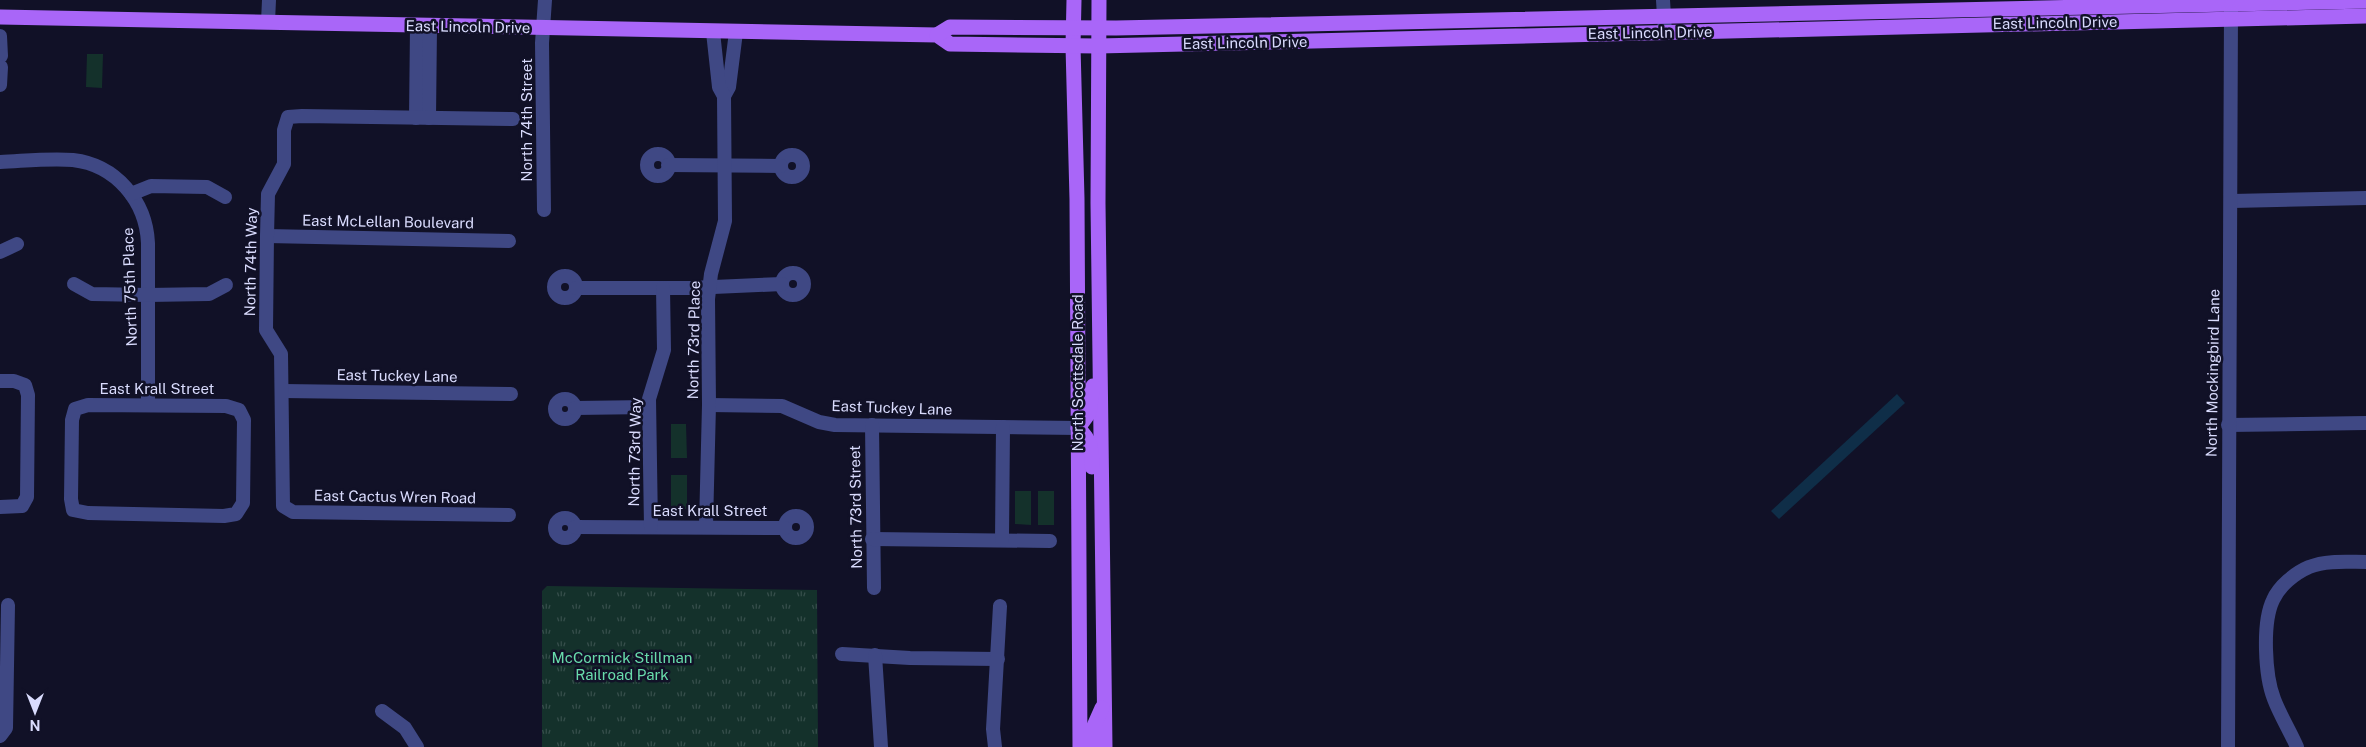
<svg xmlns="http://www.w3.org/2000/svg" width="2366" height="747" font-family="'Public Sans',sans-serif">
<defs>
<pattern id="park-tufts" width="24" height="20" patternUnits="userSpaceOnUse" patternTransform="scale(1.25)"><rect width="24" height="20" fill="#14312b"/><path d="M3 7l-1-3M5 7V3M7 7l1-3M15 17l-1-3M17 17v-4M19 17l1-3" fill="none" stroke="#364e4b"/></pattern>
</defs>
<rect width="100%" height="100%" fill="#111127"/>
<g fill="#14312b">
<polygon points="87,54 103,54 102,88 86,87"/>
<polygon points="671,424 686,424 687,458 671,458"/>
<rect x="671" y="475" width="16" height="34"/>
<polygon points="1015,491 1031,491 1031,525 1015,524"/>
<rect x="1038" y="491" width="16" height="34"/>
</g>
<polygon fill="url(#park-tufts)" points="547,586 817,590 818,747 542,747 542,591"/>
<polygon fill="#0f2e48" points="1897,394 1905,403 1779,519 1771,511"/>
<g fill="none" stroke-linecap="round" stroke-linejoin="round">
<g stroke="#3f4884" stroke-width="14">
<polyline points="1663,0 1665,32"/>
<polyline points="268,22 269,0"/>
<polyline points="0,36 1,56"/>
<polyline points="0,85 1,67"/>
<polyline points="724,96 729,87 736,32"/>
<polyline points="416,118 417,26"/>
<polyline points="429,118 430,27"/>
<circle cx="658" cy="165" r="11"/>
<circle cx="792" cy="166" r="11"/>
<path d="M0 162C24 161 49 158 73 160 116 165 146 201 148 243V405"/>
<polyline points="668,165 781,166"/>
<polyline points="131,194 151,186 207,187 225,197"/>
<polyline points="2232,201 2366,198"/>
<polyline points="544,210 542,43 545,0"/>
<polyline points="267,236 509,241"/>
<polyline points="0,252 17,244"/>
<circle cx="793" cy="284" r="11"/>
<circle cx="565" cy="287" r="11"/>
<polyline points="74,284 92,294 148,295 209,294 226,285"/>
<polyline points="576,288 691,288 782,284"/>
<polyline points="0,381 14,381 25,385 28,395 27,497 22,506 0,507"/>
<polyline points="283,391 511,394"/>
<circle cx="565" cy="409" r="10"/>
<polygon points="88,405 226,406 239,410 244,420 243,503 236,514 224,516 88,513 73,510 71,499 72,420 75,409"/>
<polyline points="709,405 782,406 819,422 835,425 1078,428"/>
<polyline points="575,408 649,407"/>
<polyline points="872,425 874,588"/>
<polyline points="2228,425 2366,423"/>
<polyline points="509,515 293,512 283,506 281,354 266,330 267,236 268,194 284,164 284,130 288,117 302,116 513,119"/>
<circle cx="796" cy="527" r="11"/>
<circle cx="565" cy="528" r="10"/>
<polyline points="706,526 709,405 708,299 711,274 725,221 724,96 719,87 713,32"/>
<polyline points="575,527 785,528"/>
<polyline points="651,527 649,399 664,350 663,288"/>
<polyline points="872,539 1050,541"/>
<polyline points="1002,540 1003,427"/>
<polyline points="842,654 910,658 998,659"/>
<polyline points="875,655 881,747"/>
<polyline points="382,711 405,728 417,747"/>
<polyline points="0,736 6,728 8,605"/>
<polyline points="995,747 993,729 1000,606"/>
<polyline points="2228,747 2231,8"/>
<path d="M2297 747C2290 731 2280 715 2274 699 2265 676 2262 623 2273 600 2279 586 2295 573 2309 567 2327 560 2347 562 2366 562"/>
</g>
<g stroke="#a966f8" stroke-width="15">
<polyline points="1074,0 1073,46 1077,199 1080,747"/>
<polyline points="1099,0 1098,203 1105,747"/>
<polyline points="0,17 937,35 950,44 1098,46 2366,16"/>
<polyline points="937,35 950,27 1116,28 2366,1"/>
<path d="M1078 428C1091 440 1092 450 1092 467"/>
<polyline points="1078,428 1089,413 1093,386"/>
<polyline points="1094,747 1094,726 1102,708"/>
</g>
</g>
<g text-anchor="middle" stroke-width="5" stroke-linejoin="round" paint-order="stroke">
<g font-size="15" fill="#d9dbfd" stroke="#111127">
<text transform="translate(2055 23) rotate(-1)" y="5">East Lincoln Drive</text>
<text transform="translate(468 27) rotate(1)" y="5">East Lincoln Drive</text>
<text transform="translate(1650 33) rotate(-1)" y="5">East Lincoln Drive</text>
<text transform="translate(1245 43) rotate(-1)" y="5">East Lincoln Drive</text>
<text transform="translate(527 120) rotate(-90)" y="5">North 74th Street</text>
<text transform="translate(388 222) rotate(1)" y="5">East McLellan Boulevard</text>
<text transform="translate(251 262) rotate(-89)" y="5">North 74th Way</text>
<text transform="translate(130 287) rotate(-92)" y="5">North 75th Place</text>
<text transform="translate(694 340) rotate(-89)" y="5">North 73rd Place</text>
<text transform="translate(1078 373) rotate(-90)" y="5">North Scottsdale Road</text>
<text transform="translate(2213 373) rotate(-89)" y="5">North Mockingbird Lane</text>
<text transform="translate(397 376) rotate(1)" y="5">East Tuckey Lane</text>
<text x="157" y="394">East Krall Street</text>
<text transform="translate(892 408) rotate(2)" y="5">East Tuckey Lane</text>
<text transform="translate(635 452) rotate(-89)" y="5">North 73rd Way</text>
<text transform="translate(395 497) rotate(1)" y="5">East Cactus Wren Road</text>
<text transform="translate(856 507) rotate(-91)" y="5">North 73rd Street</text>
<text x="710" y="516">East Krall Street</text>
</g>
<g font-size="15" fill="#68dbab" stroke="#111127">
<text x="622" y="663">McCormick Stillman<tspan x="622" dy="17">Railroad Park</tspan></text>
</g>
</g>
<g transform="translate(35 712) rotate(180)" stroke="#111127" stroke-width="4" paint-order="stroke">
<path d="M0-4L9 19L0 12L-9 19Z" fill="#d9dbfd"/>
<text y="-8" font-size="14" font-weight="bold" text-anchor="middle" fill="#d9dbfd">N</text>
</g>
</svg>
